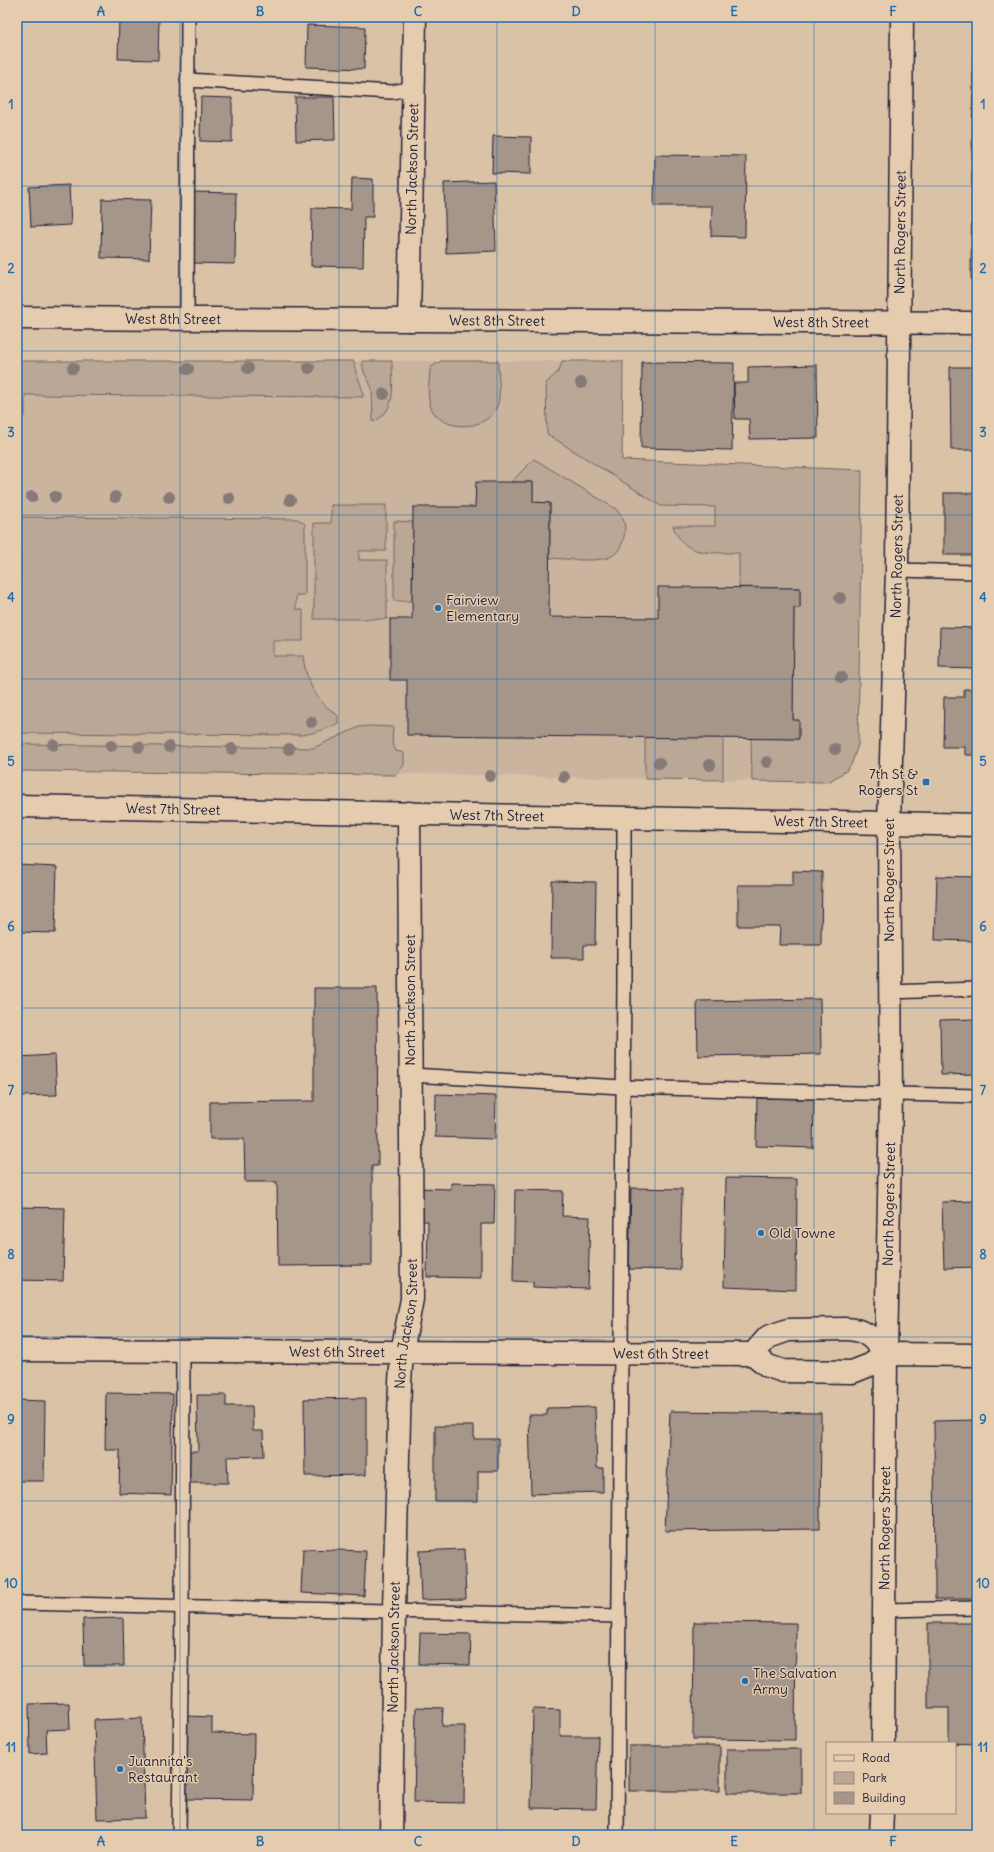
<svg xmlns="http://www.w3.org/2000/svg" width="994" height="1852" font-family="Delius,sans-serif">
<rect width="100%" height="100%" fill="#dac2a7"/>
<filter id="ink" filterUnits="userSpaceOnUse"><feTurbulence type="fractalNoise" baseFrequency=".025" numOctaves="2"/><feDisplacementMap in="SourceGraphic" scale="8" xChannelSelector="R" yChannelSelector="G"/><feConvolveMatrix kernelMatrix="1 2 1 2 8 2 1 2 1" color-interpolation-filters="sRGB"/></filter>
<g filter="url(#ink)">
<polygon fill="#cab49e" points="17,361 623,361 622,460 862,470 858,745 854,760 846,771 830,781 824,782 17,766"/>
<g fill="#bba795" stroke="#6e6468">
<path d="M17 361H354C354 374 363 383 363 397L25 395V416H17Z"/>
<path d="M362 361H392C392 384 398 411 373 422L372 388 364 372Z"/>
<path d="M441 361H498C498 374 501 391 498 404 489 433 441 432 431 408 426 396 430 379 430 368Z"/>
<path d="M562 361H623L622 460 862 470 858 745 851 765 846 771 830 781 824 782 752 781 751 738 798 739 793 720 794 608 800 607V588L739 587V553C711 552 684 558 673 526H715V507L661 506 547 434 546 383 559 371Z"/>
<rect x="17" y="457" width="3" height="49"/>
<path d="M534 459 616 509C618 512 621 516 623 519 628 533 622 554 607 558 591 562 567 559 550 558V503L533 502V482H511Z"/>
<polygon points="331,505 386,505 386,551 359,551 359,560 387,560 387,619 314,619 314,523 331,523"/>
<path d="M17 517 298 519 305 524V595H296V609L303 610V641H273V656H303C305 673 311 692 324 704 328 709 334 711 338 716V723C333 728 310 734 302 735L17 733V590L20 589V539H17Z"/>
<polygon points="394,521 413,522 412,601 394,601"/>
<polygon points="370,726 393,727 392,742 396,751 404,753 404,765 396,775 17,771 17,744 313,748 359,727"/>
<polygon points="645,737 723,738 723,780 645,779"/>
</g>
<g fill="#a69589" stroke="#22223b">
<polygon points="119,18 159,18 158,60 118,59"/>
<polygon points="307,25 365,27 364,69 306,67"/>
<polygon points="973,57 977,57 977,279 971,279"/>
<polygon points="201,97 232,98 232,142 200,141"/>
<polygon points="295,97 334,97 335,140 296,141"/>
<polygon points="493,136 531,137 531,174 492,173"/>
<polygon points="655,155 746,156 745,237 711,236 712,206 654,206"/>
<polygon points="352,178 373,179 373,217 364,217 363,267 311,266 312,208 351,209"/>
<polygon points="494,181 496,251 446,253 444,183"/>
<polygon points="69,185 71,225 31,227 29,187"/>
<polygon points="194,192 236,193 235,264 192,263"/>
<polygon points="102,199 151,200 149,259 101,258"/>
<polygon points="642,362 734,363 732,450 641,448"/>
<polygon points="817,365 818,438 750,439 749,419 735,419 734,383 748,383 748,367"/>
<polygon points="950,367 977,367 977,450 951,450"/>
<polygon points="476,482 533,482 533,502 550,503 549,617 658,618 658,587 800,588 800,608 794,608 793,720 799,720 799,739 407,735 407,680 390,680 390,619 412,619 413,507 475,507"/>
<rect x="944" y="493" width="33" height="62"/>
<rect x="17" y="539" width="3" height="51"/>
<polygon points="940,627 977,628 977,669 939,668"/>
<polygon points="964,689 977,689 977,755 965,755 965,747 943,747 944,697 964,697"/>
<polygon points="17,865 57,867 55,933 17,932"/>
<polygon points="793,871 822,872 821,945 779,945 780,926 738,926 738,885 793,885"/>
<polygon points="937,876 977,877 977,941 935,940"/>
<polygon points="552,881 596,882 595,945 584,945 584,958 551,958"/>
<polygon points="314,988 377,988 378,1166 372,1166 372,1265 278,1266 277,1182 245,1182 244,1139 210,1139 210,1102 314,1101"/>
<polygon points="820,999 821,1054 698,1056 697,1001"/>
<polygon points="977,1019 977,1074 941,1075 940,1020"/>
<polygon points="55,1055 57,1095 17,1096 17,1057"/>
<polygon points="436,1094 496,1096 495,1139 435,1137"/>
<polygon points="757,1098 814,1099 813,1148 756,1146"/>
<polygon points="726,1178 797,1179 796,1290 724,1287"/>
<polygon points="451,1183 495,1184 494,1224 481,1224 481,1278 427,1277 428,1221 415,1221 416,1188 451,1189"/>
<polygon points="631,1188 682,1189 680,1270 629,1269"/>
<polygon points="515,1190 563,1191 562,1216 590,1217 588,1289 533,1287 533,1282 513,1281"/>
<polygon points="977,1201 977,1267 944,1268 942,1202"/>
<polygon points="17,1207 65,1208 63,1281 17,1280"/>
<polygon points="106,1393 173,1394 171,1495 119,1493 120,1450 105,1450"/>
<polygon points="197,1395 226,1395 226,1406 252,1406 253,1431 263,1431 264,1456 227,1457 228,1483 188,1483 187,1451 198,1451"/>
<polygon points="366,1398 366,1475 305,1476 304,1399"/>
<polygon points="17,1400 45,1401 44,1481 17,1481"/>
<polygon points="595,1407 597,1468 603,1468 603,1492 531,1494 529,1415 547,1415 547,1408"/>
<polygon points="670,1411 821,1413 820,1529 665,1531"/>
<polygon points="977,1420 977,1599 935,1599 934,1421"/>
<polygon points="435,1426 474,1426 474,1439 498,1439 498,1471 478,1471 478,1501 435,1501"/>
<polygon points="303,1549 366,1551 364,1596 301,1593"/>
<polygon points="464,1549 466,1599 421,1600 419,1551"/>
<polygon points="123,1618 124,1666 84,1666 83,1619"/>
<polygon points="694,1622 796,1623 795,1740 693,1739"/>
<polygon points="928,1623 977,1623 977,1744 949,1743 949,1708 928,1708"/>
<polygon points="420,1633 471,1634 470,1665 419,1664"/>
<polygon points="69,1703 70,1729 46,1730 47,1753 30,1754 29,1704"/>
<polygon points="416,1707 443,1708 442,1726 465,1726 464,1803 414,1802"/>
<polygon points="533,1709 560,1710 560,1736 598,1736 596,1809 531,1808"/>
<polygon points="187,1716 212,1717 212,1733 254,1734 253,1800 186,1799"/>
<polygon points="142,1718 145,1818 97,1819 94,1720"/>
<rect x="629" y="1746" width="91" height="45"/>
<rect x="727" y="1749" width="74" height="44"/>
</g>
<g fill="none" stroke-linecap="round" stroke-linejoin="round">
<defs>
<g id="service">
<polyline points="187,80 392,92 414,88"/>
<polyline points="187,320 188,17"/>
<polyline points="897,570 977,572"/>
<polyline points="889,992 977,989"/>
<polyline points="411,1075 622,1087 977,1096"/>
<polyline points="17,1603 619,1616"/>
<polyline points="885,1610 977,1608"/>
<polyline points="179,1835 182,1607 183,1352"/>
<polyline points="617,1835 624,985 624,817"/>
</g>
<g id="minor">
<path id="s1" d="M17 318 977 323"/>
<path id="s2" d="M409 320 415 17"/>
<path id="s3" d="M17 806 889 823"/>
<path id="s4" d="M17 1350 753 1354 768 1366 783 1371 852 1372 870 1365 886 1354 977 1355"/>
<path d="M753 1354 768 1337 788 1330 844 1329C866 1329 873 1338 886 1354"/>
<path id="s5" d="M391 1835 394 1610 400 1382 402 1352 412 1299 409 813"/>
</g>
<g id="tertiary">
<polyline points="889,823 977,825"/>
<path id="s6" d="M883 1743 886 1354 891 1095 889 823 897 570 902 17"/>
<polyline points="881,1835 882,1813"/>
</g>
</defs>
<use href="#service" stroke="#22223b" stroke-width="16"/>
<use href="#minor" stroke="#22223b" stroke-width="25"/>
<use href="#tertiary" stroke="#22223b" stroke-width="25"/>
<use href="#service" stroke="#e6ccae" stroke-width="13"/>
<use href="#minor" stroke="#e6ccae" stroke-width="22"/>
<use href="#tertiary" stroke="#e6ccae" stroke-width="22"/>
</g>
<g fill="#867976">
<circle cx="73" cy="368" r="6"/>
<circle cx="248" cy="368" r="6"/>
<circle cx="309" cy="368" r="6"/>
<circle cx="188" cy="369" r="6"/>
<circle cx="581" cy="383" r="6"/>
<circle cx="384" cy="394" r="6"/>
<circle cx="32" cy="497" r="6"/>
<circle cx="55" cy="497" r="6"/>
<circle cx="115" cy="497" r="6"/>
<circle cx="169" cy="497" r="6"/>
<circle cx="229" cy="498" r="6"/>
<circle cx="290" cy="500" r="6"/>
<circle cx="840" cy="598" r="6"/>
<circle cx="841" cy="677" r="6"/>
<circle cx="311" cy="722" r="6"/>
<circle cx="53" cy="745" r="6"/>
<circle cx="111" cy="746" r="6"/>
<circle cx="139" cy="747" r="6"/>
<circle cx="169" cy="747" r="6"/>
<circle cx="232" cy="749" r="6"/>
<circle cx="289" cy="749" r="6"/>
<circle cx="835" cy="749" r="6"/>
<circle cx="767" cy="762" r="6"/>
<circle cx="659" cy="763" r="6"/>
<circle cx="710" cy="765" r="6"/>
<circle cx="490" cy="776" r="6"/>
<circle cx="564" cy="777" r="6"/>
</g>
</g>
<path fill="none" stroke="#1f6fb2" stroke-width="1" stroke-opacity="0.55" d="M180 17V1835M339 17V1835M497 17V1835M655 17V1835M814 17V1835M17 186H977M17 351H977M17 515H977M17 679H977M17 844H977M17 1008H977M17 1173H977M17 1337H977M17 1501H977M17 1666H977"/>
<g fill="#1f6fb2" stroke="#e6ccae" stroke-width="1.5">
<circle cx="438" cy="608" r="4"/>
<rect x="922" y="778" width="8" height="8" rx="2"/>
<circle cx="761" cy="1233" r="4"/>
<circle cx="745" cy="1681" r="4"/>
<circle cx="120" cy="1769" r="4"/>
</g>
<g text-anchor="middle" stroke-width="3" stroke-linejoin="round" paint-order="stroke">
<g font-size="14" fill="#22223b" stroke="#e6ccae">
<text dy="5" stroke="none"><textPath href="#s2" startOffset="151">North Jackson Street</textPath></text>
<text dy="5" stroke="none"><textPath href="#s6" startOffset="1511">North Rogers Street</textPath></text>
<text dy="5" stroke="none"><textPath href="#s1" startOffset="156">West 8th Street</textPath></text>
<text dy="5" stroke="none"><textPath href="#s1" startOffset="480">West 8th Street</textPath></text>
<text dy="5" stroke="none"><textPath href="#s1" startOffset="804">West 8th Street</textPath></text>
<text dy="5" stroke="none"><textPath href="#s6" startOffset="1187">North Rogers Street</textPath></text>
<text dy="5" stroke="none"><textPath href="#s3" startOffset="156">West 7th Street</textPath></text>
<text dy="5" stroke="none"><textPath href="#s3" startOffset="480">West 7th Street</textPath></text>
<text dy="5" stroke="none"><textPath href="#s3" startOffset="804">West 7th Street</textPath></text>
<text transform="translate(889 880) rotate(-90)" y="5">North Rogers Street</text>
<text transform="translate(410 1000) rotate(-90)" y="5">North Jackson Street</text>
<text dy="5" stroke="none"><textPath href="#s6" startOffset="539">North Rogers Street</textPath></text>
<text dy="5" stroke="none"><textPath href="#s5" startOffset="512">North Jackson Street</textPath></text>
<text dy="5" stroke="none"><textPath href="#s4" startOffset="320">West 6th Street</textPath></text>
<text dy="5" stroke="none"><textPath href="#s4" startOffset="644">West 6th Street</textPath></text>
<text dy="5" stroke="none"><textPath href="#s6" startOffset="215">North Rogers Street</textPath></text>
<text dy="5" stroke="none"><textPath href="#s5" startOffset="188">North Jackson Street</textPath></text>
</g>
<g font-size="14" fill="#22223b" stroke="#e6ccae" text-anchor="start">
<text x="446" y="605">Fairview<tspan x="446" dy="16">Elementary</tspan></text>
<text x="918" y="779" text-anchor="end">7th St &amp;<tspan x="918" dy="16">Rogers St</tspan></text>
<text x="769" y="1238">Old Towne</text>
<text x="753" y="1678">The Salvation<tspan x="753" dy="16">Army</tspan></text>
<text x="128" y="1766">Juannita's<tspan x="128" dy="16">Restaurant</tspan></text>
</g>
</g>
<rect width="994" height="1852" fill="none" stroke="#e6ccae" stroke-width="44"/>
<rect x="826" y="1742" width="130" height="72" fill="#e6ccae" stroke="#988880"/>
<rect x="834" y="1755" width="20" height="6" fill="#e6ccae" stroke="#988880"/>
<text x="862" y="1762" font-size="12" fill="#22223b">Road</text>
<rect x="834" y="1772" width="20" height="12" fill="#bba795" stroke="#988880"/>
<text x="862" y="1782" font-size="12" fill="#22223b">Park</text>
<rect x="834" y="1792" width="20" height="12" fill="#a69589" stroke="#988880"/>
<text x="862" y="1802" font-size="12" fill="#22223b">Building</text>
<rect x="22" y="22" width="950" height="1808" fill="none" stroke="#1f6fb2" stroke-width="1.5"/>
<g font-size="13" text-anchor="middle" font-weight="bold" fill="#1f6fb2">
<text x="101" y="16">A</text>
<text x="260" y="16">B</text>
<text x="418" y="16">C</text>
<text x="576" y="16">D</text>
<text x="734" y="16">E</text>
<text x="893" y="16">F</text>
<text x="11" y="109">1</text>
<text x="983" y="109">1</text>
<text x="11" y="273">2</text>
<text x="983" y="273">2</text>
<text x="11" y="437">3</text>
<text x="983" y="437">3</text>
<text x="11" y="602">4</text>
<text x="983" y="602">4</text>
<text x="11" y="766">5</text>
<text x="983" y="766">5</text>
<text x="11" y="931">6</text>
<text x="983" y="931">6</text>
<text x="11" y="1095">7</text>
<text x="983" y="1095">7</text>
<text x="11" y="1259">8</text>
<text x="983" y="1259">8</text>
<text x="11" y="1424">9</text>
<text x="983" y="1424">9</text>
<text x="11" y="1588">10</text>
<text x="983" y="1588">10</text>
<text x="11" y="1752">11</text>
<text x="983" y="1752">11</text>
<text x="101" y="1846">A</text>
<text x="260" y="1846">B</text>
<text x="418" y="1846">C</text>
<text x="576" y="1846">D</text>
<text x="734" y="1846">E</text>
<text x="893" y="1846">F</text>
</g>
</svg>
